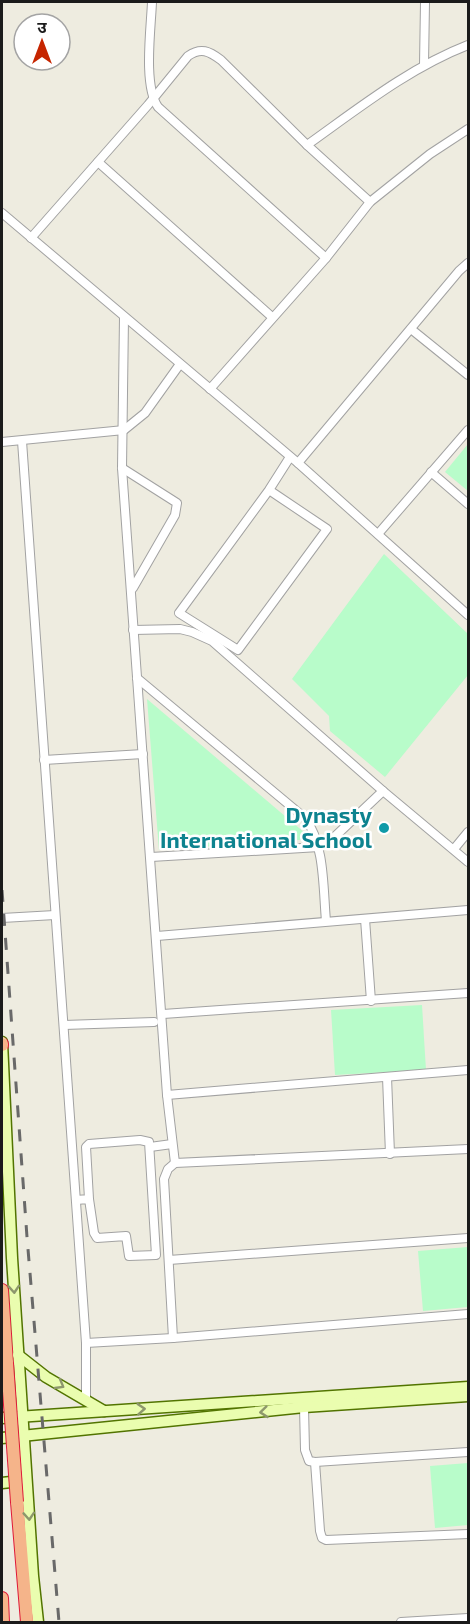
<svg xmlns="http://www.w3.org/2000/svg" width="470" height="1624" font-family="'Exo 2','Noto Sans Devanagari',sans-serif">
<rect width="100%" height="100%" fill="#eeece0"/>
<g fill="#b8fcca">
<polygon points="468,444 468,491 445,472"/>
<polygon points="384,554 468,634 468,675 385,777 330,731 329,716 292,679"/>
<polygon points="147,699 312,839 159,850"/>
<polygon points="422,1005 426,1070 335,1075 331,1010"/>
<polygon points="468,1247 468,1307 423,1311 418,1251"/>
<polygon points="468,1463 468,1525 435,1528 430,1466"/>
</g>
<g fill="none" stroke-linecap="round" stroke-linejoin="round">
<defs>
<g id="minor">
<path d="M152 2C151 28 143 86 158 107L326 258"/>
<polyline points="424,65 425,2"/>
<path d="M307 145C359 108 409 68 468 45"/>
<polyline points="98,162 272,317"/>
<polyline points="2,213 298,463 468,615"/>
<path d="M31 238 148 105 188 56C201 47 209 51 221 60L307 145 370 202"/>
<polyline points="124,317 122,468 167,1095 175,1163"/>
<polyline points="411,329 468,375"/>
<polyline points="210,389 326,258 370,202 430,154 468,129"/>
<polyline points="22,441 86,1343 86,1400"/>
<polyline points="2,442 124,430 145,413 180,364"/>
<polyline points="298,463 459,271 468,263"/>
<polyline points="122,468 177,503 175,515 133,588"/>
<polyline points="431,472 468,504"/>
<polyline points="269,490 327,529 238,650 179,613 269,490 290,457"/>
<polyline points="378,534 468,430"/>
<polyline points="133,630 180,629 192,632 212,641 383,791 468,862"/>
<path d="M137 678 305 818C325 844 323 889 326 921"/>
<polyline points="44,760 143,754"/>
<polyline points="454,849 468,832"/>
<polyline points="151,857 319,847 328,843 383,791"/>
<polyline points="2,918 55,915"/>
<polyline points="365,919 371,1001"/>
<polyline points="157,936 468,910"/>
<polyline points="163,1014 468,993"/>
<polyline points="64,1025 154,1022"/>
<polyline points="387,1077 390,1154"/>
<polyline points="167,1095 468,1070"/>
<polyline points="150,1147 172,1144"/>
<polyline points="76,1200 89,1199 94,1233 97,1238 126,1236 129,1256 156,1255 149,1142 140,1140 89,1144 86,1147 89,1199"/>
<polyline points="169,1260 468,1238"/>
<polyline points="173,1338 164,1179 168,1169 175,1163 468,1149"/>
<polyline points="86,1343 173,1338 468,1314"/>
<polyline points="304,1407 305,1450 309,1461 315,1462 468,1452"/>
<polyline points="315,1462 320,1531 322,1538 326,1540 468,1534"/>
<polyline points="401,1622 468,1618"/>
</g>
<g id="secondary">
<polyline points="2,1042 12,1258 33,1576 38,1622"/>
<polyline points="18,1355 46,1377 104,1411"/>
<polyline points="2,1418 468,1387"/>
<polyline points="2,1438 304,1407 468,1396"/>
<polyline points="2,1483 11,1482 22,1486"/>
</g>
<g id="trunk">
<polyline points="2,1044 2,1045"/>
<polyline points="2,1290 7,1363"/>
<polyline points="17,1502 27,1622"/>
<polyline points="2,1598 3,1622"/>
</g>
</defs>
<use href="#minor" stroke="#a2a2a2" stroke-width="10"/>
<use href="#secondary" stroke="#527400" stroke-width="13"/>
<use href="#trunk" stroke="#df1938" stroke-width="14"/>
<use href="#minor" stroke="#fff" stroke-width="8"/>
<use href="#secondary" stroke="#eafdaf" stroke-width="10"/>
<use href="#trunk" stroke="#f5b48a" stroke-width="12"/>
<polyline stroke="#696969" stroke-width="3" stroke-dasharray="12 12" stroke-linecap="butt" points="2,890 27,1237 59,1622"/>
<defs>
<polyline id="trunk-bridge" points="7,1363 17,1502"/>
</defs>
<use href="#trunk-bridge" stroke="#df1938" stroke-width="14" stroke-linecap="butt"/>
<use href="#trunk-bridge" stroke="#f5b48a" stroke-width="12"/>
</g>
<defs><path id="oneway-chevron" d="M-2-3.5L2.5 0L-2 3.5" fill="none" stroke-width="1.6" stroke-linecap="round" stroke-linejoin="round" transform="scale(1.5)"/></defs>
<g stroke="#8d976c">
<use href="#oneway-chevron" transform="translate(14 1289) rotate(86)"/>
<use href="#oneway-chevron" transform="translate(60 1385) rotate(30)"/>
<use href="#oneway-chevron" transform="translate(141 1409) rotate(-4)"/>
<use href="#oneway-chevron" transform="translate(264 1412) rotate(174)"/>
<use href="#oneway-chevron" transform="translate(29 1516) rotate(86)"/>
</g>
<circle fill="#0f9aa8" stroke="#fff" stroke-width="2" cx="384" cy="828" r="6"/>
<g text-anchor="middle" stroke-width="5" stroke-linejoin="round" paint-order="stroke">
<g font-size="22" font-weight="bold" fill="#0d838f" stroke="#fff" text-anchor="end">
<text x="372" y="823">Dynasty<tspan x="372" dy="25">International School</tspan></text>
</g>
</g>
<rect width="470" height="1624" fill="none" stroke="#1b1b1b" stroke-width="6"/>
<g transform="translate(42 42)"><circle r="28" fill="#ffffff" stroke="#a4a4a4" stroke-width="1.5"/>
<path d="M0-4.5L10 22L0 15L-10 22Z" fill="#c62500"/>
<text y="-9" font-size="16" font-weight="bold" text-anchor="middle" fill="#1b1b1b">उ</text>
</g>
</svg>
